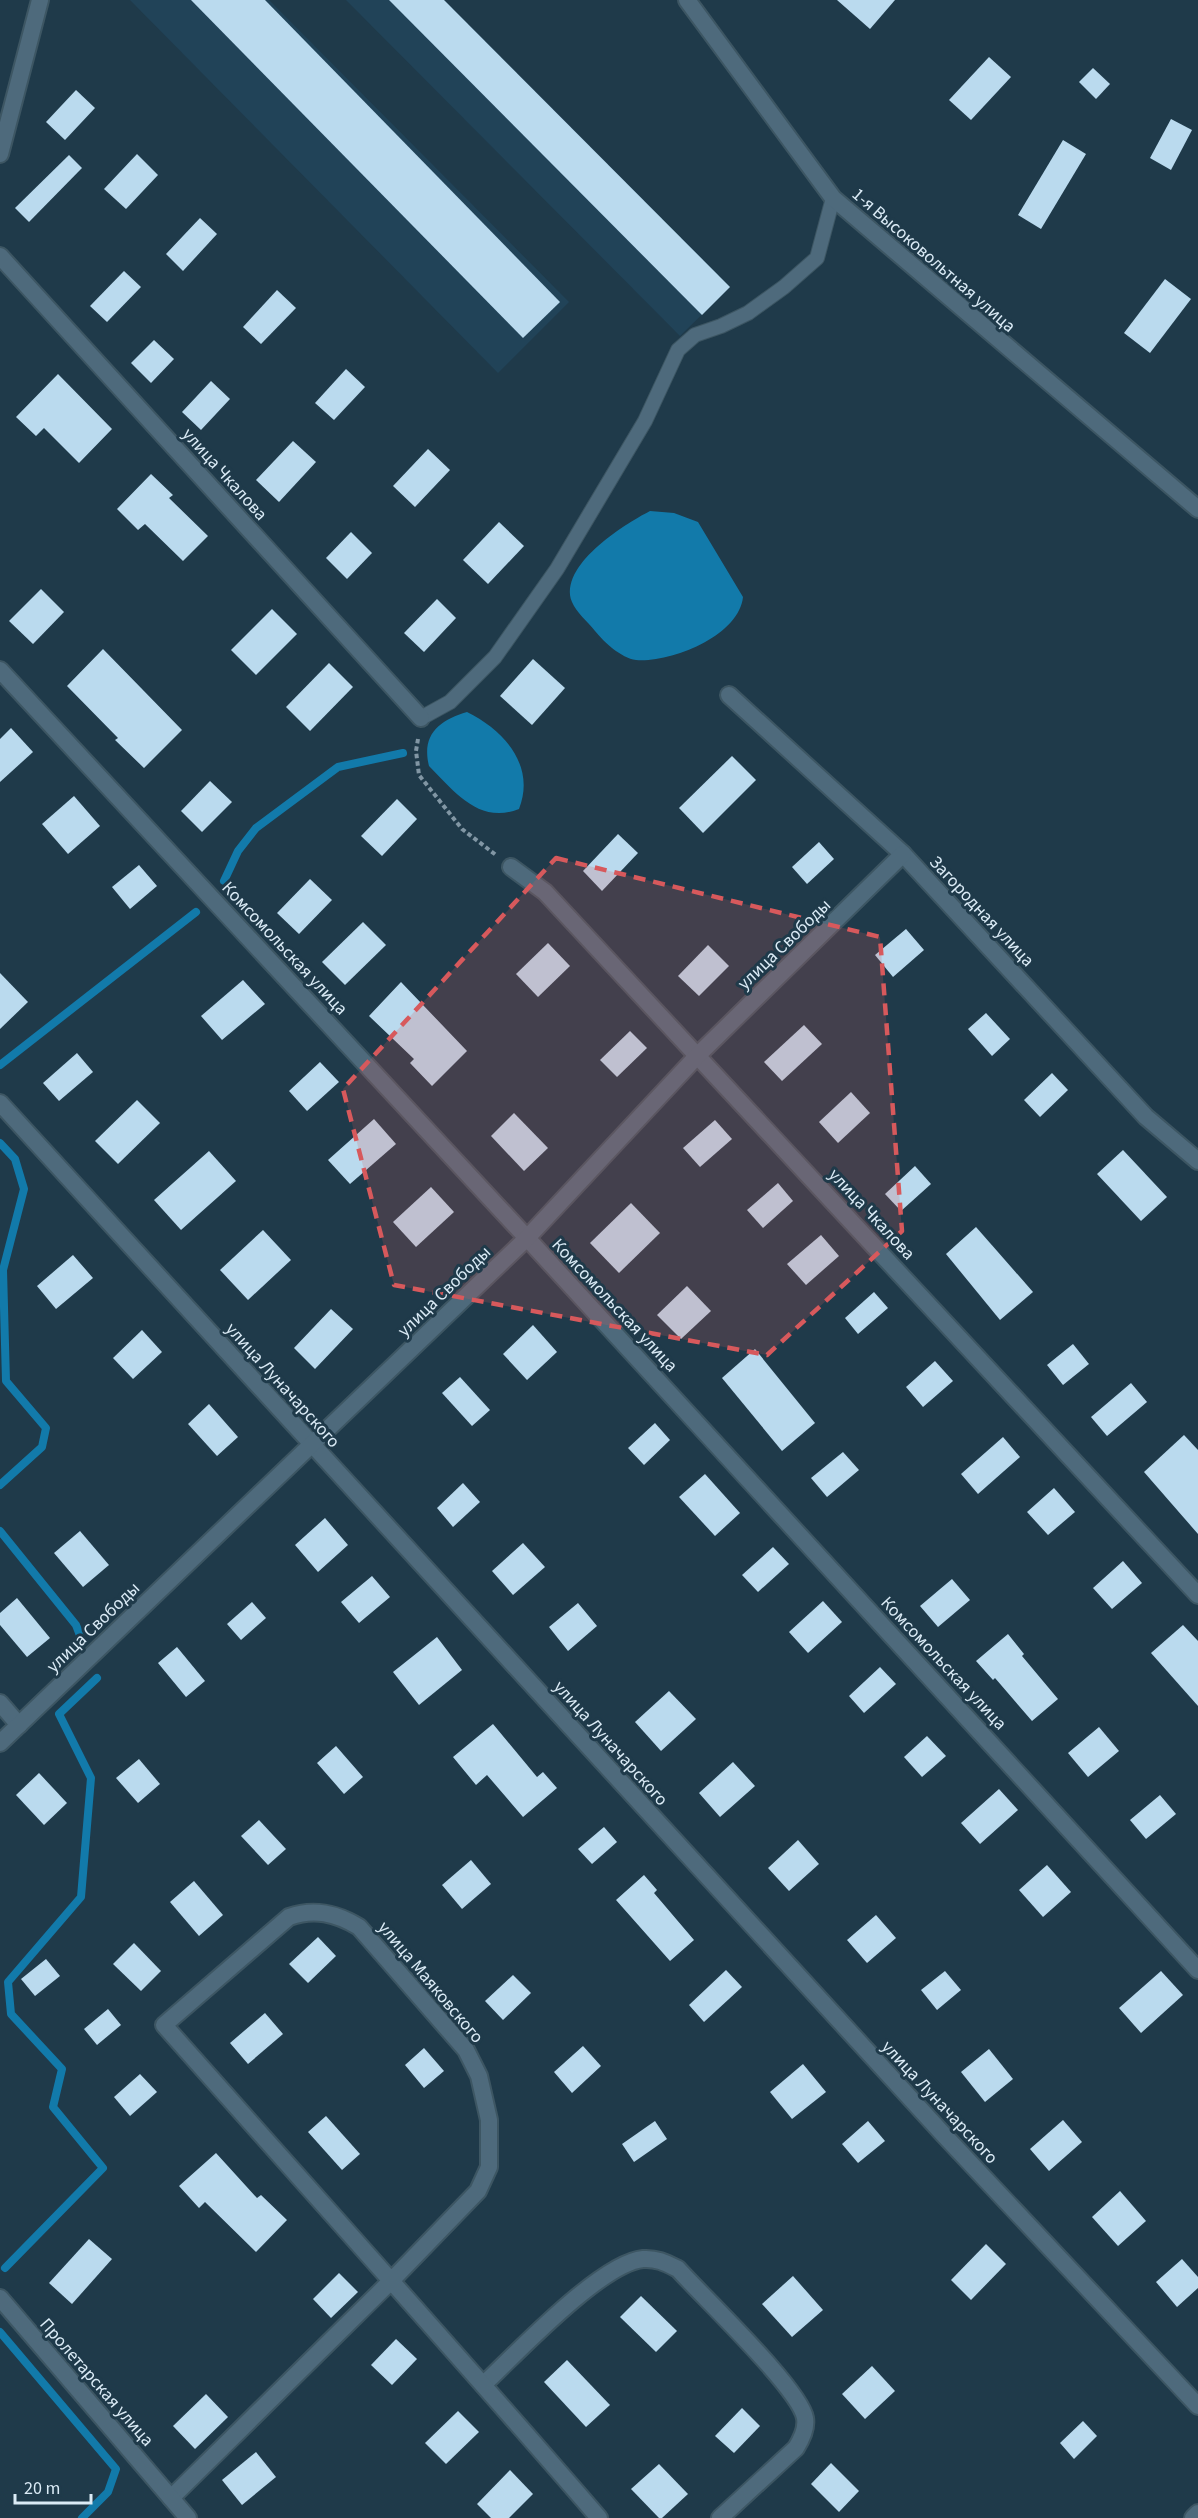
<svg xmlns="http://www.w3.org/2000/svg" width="1198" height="2518" font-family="'Source Sans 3',sans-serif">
<rect width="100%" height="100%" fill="#1f3a4a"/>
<g fill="#214358">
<polygon points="130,0 269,0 569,302 498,373"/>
<polygon points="346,0 444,0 730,287 680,336"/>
</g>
<g fill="#127aaa">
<path d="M650 511 674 513 698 522 743 597C739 636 671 663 636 660 621 658 604 642 595 631 588 622 576 612 572 602 558 566 623 525 650 511Z"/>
<path d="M467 712C504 730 536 766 519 809 479 825 454 791 429 766 421 734 440 720 467 712Z"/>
</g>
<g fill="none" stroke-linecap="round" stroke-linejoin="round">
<g stroke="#127aaa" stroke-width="8">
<polyline points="224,881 238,851 256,828 338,767 403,753"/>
<polyline points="0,1065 196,912"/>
<polyline points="0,1143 15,1159 24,1189 3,1270 6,1381 46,1428 42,1447 0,1485"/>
<polyline points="0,1531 76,1625 81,1638"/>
<polyline points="5,2268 103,2168 53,2107 62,2069 11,2014 8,1982 81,1897 91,1778 59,1714 97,1678"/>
<polyline points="0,2332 116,2469 108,2492 82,2518"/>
</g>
</g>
<g fill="#badaee">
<polygon points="191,0 265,0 560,302 523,338"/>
<polygon points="389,0 444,0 730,287 702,315"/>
<polygon points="837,0 895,0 870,29"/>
<polygon points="989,57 1011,77 971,120 949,100"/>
<polygon points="1093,68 1110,84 1096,99 1079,82"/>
<polygon points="76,90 95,108 65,140 46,122"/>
<polygon points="1171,119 1192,130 1171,170 1150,158"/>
<polygon points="1063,140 1086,154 1041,229 1018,215"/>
<polygon points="137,154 158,175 126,209 104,189"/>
<polygon points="69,155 82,168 29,222 15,208"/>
<polygon points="200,218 217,234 183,271 166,254"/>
<polygon points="124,271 141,287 107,322 90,306"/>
<polygon points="1165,279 1191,299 1150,353 1124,333"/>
<polygon points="277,290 296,308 261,344 243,327"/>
<polygon points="154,340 174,359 151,383 131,363"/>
<polygon points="346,369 365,387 334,420 315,403"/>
<polygon points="58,374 112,429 79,463 44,428 36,436 16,417"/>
<polygon points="211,381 230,399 201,430 182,412"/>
<polygon points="293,441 316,462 279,502 256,480"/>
<polygon points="428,449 450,470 415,507 393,486"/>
<polygon points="151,474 173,495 169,498 208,536 183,561 145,524 138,530 117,509"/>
<polygon points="499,522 524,546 488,584 463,560"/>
<polygon points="351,532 372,553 347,579 326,558"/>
<polygon points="41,589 64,612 33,644 9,621"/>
<polygon points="437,599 456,618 424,652 404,633"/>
<polygon points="272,609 297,634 256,675 231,650"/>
<polygon points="103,649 182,730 144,768 115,740 118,738 67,686"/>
<polygon points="533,659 565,688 532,725 500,696"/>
<polygon points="329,663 353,687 310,731 286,707"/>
<polygon points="11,728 33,752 0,782 0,739"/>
<polygon points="732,756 756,780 703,833 679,808"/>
<polygon points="210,781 232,802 202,832 181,811"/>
<polygon points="74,796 100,826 68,854 42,824"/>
<polygon points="397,799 417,819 382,856 361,836"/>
<polygon points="618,834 638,853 602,891 583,871"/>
<polygon points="819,842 834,859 807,884 792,867"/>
<polygon points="139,865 157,886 130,909 112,887"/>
<polygon points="310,879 332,900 299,934 277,913"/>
<polygon points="363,922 386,945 345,985 322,962"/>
<polygon points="906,929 924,950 893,977 875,955"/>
<polygon points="548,943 570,966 538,997 516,974"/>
<polygon points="708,945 729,966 699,996 678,976"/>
<polygon points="0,973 28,1002 0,1029"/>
<polygon points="243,980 265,1004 222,1040 201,1016"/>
<polygon points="401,982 467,1051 432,1086 410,1063 414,1059 369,1016"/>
<polygon points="986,1013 1010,1039 992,1056 968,1029"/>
<polygon points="804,1025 822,1044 782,1081 764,1062"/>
<polygon points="630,1031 647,1048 617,1077 600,1060"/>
<polygon points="77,1053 93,1072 59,1101 43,1083"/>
<polygon points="320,1062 339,1082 307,1111 289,1091"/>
<polygon points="1052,1073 1068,1090 1040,1117 1024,1100"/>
<polygon points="851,1092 870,1113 838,1143 819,1122"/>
<polygon points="137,1100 160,1123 118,1164 95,1141"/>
<polygon points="514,1113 548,1148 524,1171 491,1136"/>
<polygon points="374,1119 396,1144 350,1184 328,1160"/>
<polygon points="715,1120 732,1139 700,1167 683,1148"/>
<polygon points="1123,1150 1167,1197 1141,1221 1097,1174"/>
<polygon points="209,1151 236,1181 181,1230 154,1200"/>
<polygon points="915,1166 931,1184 901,1211 885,1194"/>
<polygon points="778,1183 793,1201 763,1228 747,1210"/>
<polygon points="431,1187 454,1212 416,1247 393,1222"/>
<polygon points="631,1203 660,1233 619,1273 590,1243"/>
<polygon points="976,1227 1033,1292 1000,1320 946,1254"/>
<polygon points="263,1230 291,1260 248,1300 220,1270"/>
<polygon points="821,1235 839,1256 806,1285 787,1264"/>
<polygon points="73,1255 93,1278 56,1309 37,1286"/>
<polygon points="687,1286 711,1311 681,1339 657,1315"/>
<polygon points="874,1292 888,1308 858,1334 845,1318"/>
<polygon points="331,1309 353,1329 315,1369 294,1348"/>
<polygon points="533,1325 557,1352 527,1380 503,1354"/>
<polygon points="142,1330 162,1352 133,1379 113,1358"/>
<polygon points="1073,1344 1089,1364 1063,1385 1047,1365"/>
<polygon points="755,1349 815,1423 782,1451 722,1378"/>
<polygon points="935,1361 953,1381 923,1407 906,1387"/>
<polygon points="460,1377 490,1410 472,1426 442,1393"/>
<polygon points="1131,1383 1147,1402 1107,1436 1091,1417"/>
<polygon points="209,1404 238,1437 217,1456 188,1424"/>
<polygon points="655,1423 670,1440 644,1465 628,1448"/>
<polygon points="1184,1435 1198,1450 1198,1534 1144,1472"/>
<polygon points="1003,1437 1020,1457 978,1494 961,1474"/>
<polygon points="843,1452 859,1470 827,1497 811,1478"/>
<polygon points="705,1474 740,1513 715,1536 679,1497"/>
<polygon points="463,1483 480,1502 453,1527 437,1508"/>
<polygon points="1054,1488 1075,1512 1048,1535 1027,1512"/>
<polygon points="325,1518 348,1545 318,1572 295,1545"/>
<polygon points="80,1531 109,1565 83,1587 54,1553"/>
<polygon points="523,1543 545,1567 513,1595 492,1571"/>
<polygon points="773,1547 789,1564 758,1592 742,1575"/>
<polygon points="1123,1561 1142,1583 1112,1609 1093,1588"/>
<polygon points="372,1576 390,1597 359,1623 341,1602"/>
<polygon points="952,1579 970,1600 938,1627 920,1606"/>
<polygon points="17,1598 50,1638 27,1657 0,1625 0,1613"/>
<polygon points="823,1601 842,1622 808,1653 789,1632"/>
<polygon points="252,1602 266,1618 241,1640 227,1624"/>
<polygon points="578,1603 597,1626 568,1651 549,1627"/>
<polygon points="1183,1625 1198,1641 1198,1706 1151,1653"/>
<polygon points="1008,1634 1024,1654 1022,1656 1058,1699 1032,1721 995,1678 993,1680 976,1661"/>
<polygon points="437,1637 462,1670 419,1705 393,1672"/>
<polygon points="177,1647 205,1681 186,1697 158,1663"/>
<polygon points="880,1667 896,1684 864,1713 849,1696"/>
<polygon points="669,1691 696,1719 661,1751 635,1722"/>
<polygon points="493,1724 537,1777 543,1772 557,1788 523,1817 487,1775 476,1785 453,1757"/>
<polygon points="1099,1727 1119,1751 1088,1777 1068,1753"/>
<polygon points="927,1736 946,1756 922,1777 904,1757"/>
<polygon points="336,1746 363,1777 344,1794 317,1763"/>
<polygon points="139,1759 160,1784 138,1803 116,1778"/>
<polygon points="733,1762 755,1786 720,1817 699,1793"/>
<polygon points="39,1773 67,1803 44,1825 16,1795"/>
<polygon points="999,1789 1018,1810 980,1844 961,1823"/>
<polygon points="1160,1795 1176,1814 1146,1839 1130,1820"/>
<polygon points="259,1820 286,1849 268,1865 241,1836"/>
<polygon points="604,1827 617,1842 592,1864 578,1849"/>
<polygon points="798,1840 819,1864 789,1891 768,1868"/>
<polygon points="471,1860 491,1884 462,1909 442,1885"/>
<polygon points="1047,1865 1071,1892 1043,1917 1019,1890"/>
<polygon points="644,1875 657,1890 654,1893 694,1940 670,1961 616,1900"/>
<polygon points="194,1881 223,1915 199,1936 170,1902"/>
<polygon points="876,1915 896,1938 867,1963 847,1940"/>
<polygon points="318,1937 336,1956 308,1983 289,1964"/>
<polygon points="134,1943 161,1971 141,1991 113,1964"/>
<polygon points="46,1959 60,1976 35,1996 21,1979"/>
<polygon points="726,1970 742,1987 704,2022 689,2005"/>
<polygon points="945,1971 961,1990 937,2010 921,1990"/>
<polygon points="1161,1971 1183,1995 1141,2033 1119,2008"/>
<polygon points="513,1975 531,1993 503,2020 485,2001"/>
<polygon points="108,2009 121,2025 97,2045 84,2029"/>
<polygon points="265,2013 283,2034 248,2064 230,2043"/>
<polygon points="583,2046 601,2066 572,2093 554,2072"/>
<polygon points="424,2048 444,2071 424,2088 405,2065"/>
<polygon points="989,2049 1013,2079 985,2102 961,2072"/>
<polygon points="803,2064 826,2092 792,2119 770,2092"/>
<polygon points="140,2074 157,2092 130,2116 114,2097"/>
<polygon points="326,2116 360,2154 342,2170 308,2132"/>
<polygon points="1063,2120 1082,2142 1049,2171 1030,2149"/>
<polygon points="655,2121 667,2139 634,2162 622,2144"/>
<polygon points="868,2121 885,2141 858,2163 842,2144"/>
<polygon points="216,2153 257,2198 261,2195 287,2220 256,2252 205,2202 199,2208 179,2186"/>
<polygon points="1120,2191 1146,2221 1118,2246 1092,2217"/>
<polygon points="89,2239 112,2259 72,2304 49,2283"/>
<polygon points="986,2244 1006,2264 971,2300 951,2280"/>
<polygon points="1182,2259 1198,2277 1198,2288 1177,2307 1156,2282"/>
<polygon points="339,2273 358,2292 331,2318 313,2299"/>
<polygon points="793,2276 823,2310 792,2337 762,2304"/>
<polygon points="641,2296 677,2331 656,2352 620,2317"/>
<polygon points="396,2339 417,2359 392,2385 371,2365"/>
<polygon points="567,2360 610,2405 586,2427 544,2382"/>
<polygon points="872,2366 895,2391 865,2419 842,2394"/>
<polygon points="206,2394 228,2417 195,2449 173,2426"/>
<polygon points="742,2408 760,2426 734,2453 715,2436"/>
<polygon points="458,2411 479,2432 446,2464 425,2443"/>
<polygon points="1083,2421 1097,2436 1074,2459 1060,2443"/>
<polygon points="256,2452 276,2477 242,2505 222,2480"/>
<polygon points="831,2463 859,2491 839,2512 811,2484"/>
<polygon points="659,2464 688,2494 662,2518 659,2518 631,2489"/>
<polygon points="510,2470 533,2494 509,2518 491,2518 477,2504"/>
</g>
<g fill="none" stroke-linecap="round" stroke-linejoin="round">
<defs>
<polyline id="service" points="421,718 450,702 495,657 557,569 645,421 678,350 695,335 721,326 748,313 784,287 817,258 833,198"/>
<g id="minor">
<polyline points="687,0 833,198 1198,509"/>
<polyline points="0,154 40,0"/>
<polyline points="0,256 421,718"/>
<polyline points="0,670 527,1238 1198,1970"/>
<polyline points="729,695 903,854 1146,1117 1198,1161"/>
<polyline points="511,867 545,892 1198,1595"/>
<polyline points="0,1103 943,2134 1198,2406"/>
<polyline points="0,1703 19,1725"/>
<polyline points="0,1743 527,1238 698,1055 903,854"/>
<path d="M484 2384C516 2354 601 2263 643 2259 657 2258 666 2263 678 2269 703 2297 800 2389 805 2418 807 2429 801 2440 796 2448L720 2518"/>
<path d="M171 2498 391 2281 478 2191 489 2167V2120L479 2076 466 2050 359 1927C336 1913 314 1908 289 1917L164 2025C309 2189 456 2352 599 2518"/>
<polyline points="1193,2518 1198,2513"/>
</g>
<polyline id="secondary" points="0,2298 188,2518"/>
</defs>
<use href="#service" stroke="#3d5663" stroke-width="16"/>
<use href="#minor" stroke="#3d5663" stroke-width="20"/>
<use href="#secondary" stroke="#3d5663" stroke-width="20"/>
<polyline stroke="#8196a4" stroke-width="4" stroke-dasharray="4.5 3" stroke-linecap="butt" points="418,739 416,751 419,775 462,829 496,855"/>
<use href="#service" stroke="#4e6a7c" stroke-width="14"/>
<use href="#minor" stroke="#4e6a7c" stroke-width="16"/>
<use href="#secondary" stroke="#4e6a7c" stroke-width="16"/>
</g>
<path fill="#d7595c" fill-opacity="0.2" stroke="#d7595c" stroke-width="4.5" stroke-dasharray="12 8" stroke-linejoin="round" d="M556 858 880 937 902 1231 767 1355 394 1285 343 1089Z"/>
<g text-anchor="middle" stroke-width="6" stroke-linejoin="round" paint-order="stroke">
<g font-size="18" fill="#dbebf6" stroke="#1f3a4a">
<text transform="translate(934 260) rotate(41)" y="6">1-я Высоковольтная улица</text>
<text transform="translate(225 474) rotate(48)" y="6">улица Чкалова</text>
<text transform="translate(982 911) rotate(47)" y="6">Загородная улица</text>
<text transform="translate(784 944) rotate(-44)" y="6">улица Свободы</text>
<text transform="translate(285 948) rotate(47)" y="6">Комсомольская улица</text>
<text transform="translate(872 1214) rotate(47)" y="6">улица Чкалова</text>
<text transform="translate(444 1291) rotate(-44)" y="6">улица Свободы</text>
<text transform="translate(615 1305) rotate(47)" y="6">Комсомольская улица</text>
<text transform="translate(283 1385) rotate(48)" y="6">улица Луначарского</text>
<text transform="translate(93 1627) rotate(-44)" y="6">улица Свободы</text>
<text transform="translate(944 1663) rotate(47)" y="6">Комсомольская улица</text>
<text transform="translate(611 1743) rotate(48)" y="6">улица Луначарского</text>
<text transform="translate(431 1982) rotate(50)" y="6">улица Маяковского</text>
<text transform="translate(940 2102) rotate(47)" y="6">улица Луначарского</text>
<text transform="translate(97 2382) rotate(49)" y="6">Пролетарская улица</text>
</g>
</g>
<path d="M15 2494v9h76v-9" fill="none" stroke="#dbebf6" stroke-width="3"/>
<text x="24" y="2494" font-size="18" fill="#dbebf6" stroke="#1f3a4a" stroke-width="4.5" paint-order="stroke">20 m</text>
</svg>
